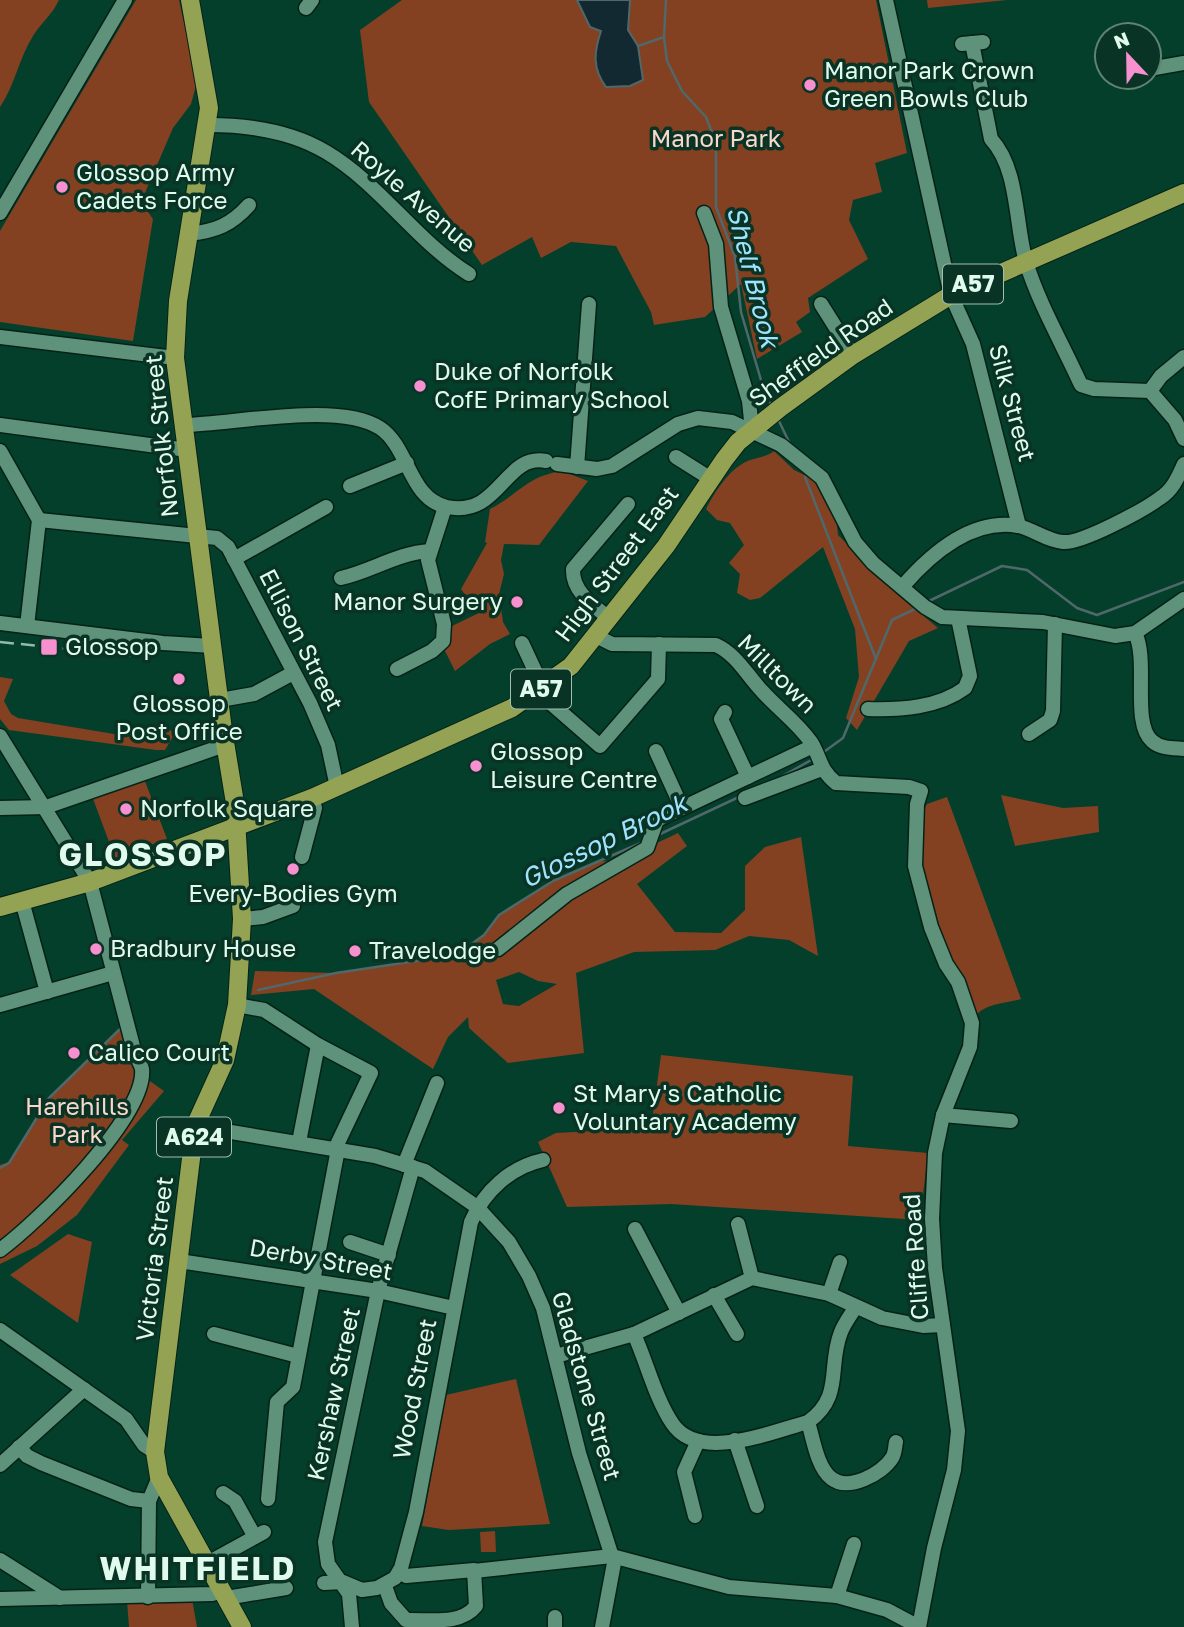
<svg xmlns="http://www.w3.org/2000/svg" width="1184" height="1627" font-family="'Golos Text',sans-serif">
<rect width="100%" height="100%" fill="#043f2c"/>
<g fill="#834122" fill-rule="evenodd">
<path d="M0 0H59C52 15 41 23 33 36 19 58 15 85 0 107Z"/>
<polygon points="136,0 179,0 197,82 191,104 173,128 141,202 153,219 133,341 0,322 0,231"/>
<polygon points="402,0 876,0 907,153 875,163 882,192 853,200 849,220 868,259 808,298 810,312 796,322 802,332 757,359 741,284 705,317 654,325 651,312 616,246 571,242 541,258 532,237 482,265 369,102 360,30"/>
<polygon points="927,0 1007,0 928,8"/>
<path d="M774 451 794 470 815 480 836 516 838 535 896 593 938 628 909 641 857 730 846 718 859 677 855 629 823 547 760 598 750 600 737 593 740 574 729 563 744 545 730 523 717 520 706 509C714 493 727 473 742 464 752 457 764 459 774 451Z"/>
<path d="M562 471 588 481 539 545 504 544 501 560 504 574 499 594 503 622 510 634 490 644 455 671 445 651 450 627 483 611 475 594 466 596 461 589 487 543 485 542 490 509C519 494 527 476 562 471Z"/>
<polygon points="0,677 13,679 4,701 11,714 18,718 144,739 170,730 175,733 165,750 156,750 9,730 0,719"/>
<polygon points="143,776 167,839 115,858 92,796"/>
<polygon points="1001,795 1063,808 1098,806 1099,832 1015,846"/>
<path d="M947 797 1021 999C1005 1004 984 1003 974 1018L939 938 921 867 924 810 927 804Z"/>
<path d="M678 833 687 846 637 884 675 932 721 933 745 910V866L765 847 801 837 818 956 789 940 749 936 715 950 634 952 576 973 584 1053 508 1063 469 1028 468 1017 448 1037 433 1069 314 989 251 995 255 971 336 973 456 955 484 935 499 915 553 881 600 861 617 862ZM519 972 538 981 557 984 519 1006 503 1004 496 980Z"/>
<polygon points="127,1023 142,1068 111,1138 0,1250 0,1165 9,1162 49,1098"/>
<polygon points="661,1055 853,1076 848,1146 928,1153 920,1220 671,1204 567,1207 538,1142 556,1133 651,1128"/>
<polygon points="144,1077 164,1091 122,1140 129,1145 77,1215 37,1246 0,1264 0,1256 56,1209 115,1139"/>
<polygon points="68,1234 92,1242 78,1323 10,1275"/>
<polygon points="516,1379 550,1524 449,1530 422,1526 446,1395"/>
<polygon points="495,1531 496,1552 481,1552 480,1532"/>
<polygon points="192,1599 197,1627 129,1627 127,1601"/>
</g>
<path fill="#122932" stroke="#50686a" stroke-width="2" d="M577 0H630L628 30 638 46 643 80 630 86 606 87C592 68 594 52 601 31L590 27Z"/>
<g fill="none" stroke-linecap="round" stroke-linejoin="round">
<g stroke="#50686a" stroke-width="2.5">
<polyline points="666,0 664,37 667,61 682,91 706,117 716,143 716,207 735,257 741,312 763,387 772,407"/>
<polyline points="638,46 664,37"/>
<polyline points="778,419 790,444"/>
<polyline points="805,477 876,659"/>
<polyline points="929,601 1002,566 1027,570 1077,608 1097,615 1184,582"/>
<polyline points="821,754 843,738 892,620 917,608"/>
<polyline points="779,778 813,759"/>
<polyline points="658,835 741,796"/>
<polyline points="258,990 336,973 456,955 484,935 499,915 553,881 643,842"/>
<polyline points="0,1168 9,1163 49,1098 122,1027"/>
</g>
<defs>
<g id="minor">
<polyline points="886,0 951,295 973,344 1019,526"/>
<polyline points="306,8 312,0"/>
<path d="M972 43 991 139C1019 169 1015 224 1026 262 1039 304 1063 345 1081 385L1094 389 1150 391 1175 420 1184 439"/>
<polyline points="962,44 983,42"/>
<polyline points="1149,69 1184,63"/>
<path d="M208 125C248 125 291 131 326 152 380 184 416 241 469 274"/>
<polyline points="0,213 125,0"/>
<polyline points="704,213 716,244 721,307 749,401 752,430"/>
<path d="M189 234C216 231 231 225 249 205"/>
<polyline points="821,304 853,355"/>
<polyline points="0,337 175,358"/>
<polyline points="1150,391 1161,376 1184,357"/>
<polyline points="0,425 187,450"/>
<path d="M184 425C235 424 339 401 380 428 409 447 409 499 447 507 500 518 504 453 546 461"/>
<polyline points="0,451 39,520 27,626"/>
<polyline points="676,457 711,479"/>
<polyline points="557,464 597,469 612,466 678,424 698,418 732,422 781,445 822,478 855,542 873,563 925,607 942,617 1043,622 1115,636 1135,633 1184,599"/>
<polyline points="577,467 589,304"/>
<polyline points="350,486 407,463"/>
<polyline points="39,520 217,538 228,547 310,703 328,745 337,787"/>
<polyline points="234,559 326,507"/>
<path d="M341 578C372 571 397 553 430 551"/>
<path d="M903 586C930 555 972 518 1018 526 1033 529 1047 541 1063 542 1081 544 1144 510 1160 498 1173 490 1178 477 1184 464"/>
<path d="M610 619C593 605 572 592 573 569L628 504"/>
<polyline points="0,623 163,643 212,646"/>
<path d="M1135 633C1149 660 1131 723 1152 741 1161 749 1173 748 1184 749"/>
<path d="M596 636 612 644 716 645C737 655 746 674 762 691 778 709 797 722 811 742 821 758 819 769 836 783L909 787 921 791 917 804 915 866 931 927 946 964 958 982 972 1023 970 1047 943 1115 935 1153 932 1219 935 1268 958 1431 954 1470 934 1548 919 1627"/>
<polyline points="522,643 543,688"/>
<polyline points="397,669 432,651 443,641 444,624 428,560 445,507"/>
<polyline points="538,692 600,746 658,679 659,644"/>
<polyline points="220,700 254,694 293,673"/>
<path d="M868 709C900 710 938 708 965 688L970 676 958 618"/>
<polyline points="725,712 721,719 748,777"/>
<polyline points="1029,734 1050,720 1053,711 1055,624"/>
<path d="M0 736 90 882 135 1054C137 1058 141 1064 142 1069 147 1116 37 1223 0 1250"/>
<polyline points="656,751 682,808"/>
<polyline points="745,798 822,769"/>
<polyline points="0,808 46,807 225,745"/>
<polyline points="302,857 315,808 312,798"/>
<polyline points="22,901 47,992"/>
<polyline points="242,919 263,917 293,906"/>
<polyline points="498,949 567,894 647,848 657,820 813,746"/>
<polyline points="0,1005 113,973"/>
<polyline points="237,1005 264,1010 318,1045 371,1073 335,1149"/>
<polyline points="943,1115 1011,1121"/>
<polyline points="195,1126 375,1156 425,1171 477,1207 509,1242 529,1276 543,1308 579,1453 614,1563 602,1627"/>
<polyline points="299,1142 318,1045"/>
<polyline points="404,1165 437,1083"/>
<polyline points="738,1224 752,1278"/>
<polyline points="635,1229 679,1313"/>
<polyline points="350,1242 389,1255"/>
<polyline points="179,1261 378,1291 454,1308"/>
<polyline points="829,1294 840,1262"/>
<polyline points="714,1295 737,1334"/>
<polyline points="0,1330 126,1419 144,1445 155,1452"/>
<polyline points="214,1334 298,1356"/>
<path d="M634 1334C647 1363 655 1397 672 1423 698 1463 771 1432 808 1422 844 1396 827 1367 841 1332 844 1324 850 1316 855 1308"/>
<polyline points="556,1356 634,1334 752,1278 829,1294 882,1318 923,1326 943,1325"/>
<path d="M808 1422C813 1438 817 1467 831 1478 848 1492 882 1474 892 1458 895 1454 895 1447 896 1442"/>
<polyline points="735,1440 757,1506"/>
<polyline points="19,1447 27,1456 41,1463 131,1499 149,1501"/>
<polyline points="0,1465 84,1389"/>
<polyline points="223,1493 235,1501 255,1537"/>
<polyline points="268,1499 277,1402 293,1387 338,1149"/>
<polyline points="695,1516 684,1472 698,1441"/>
<polyline points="0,1560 60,1598"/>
<polyline points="206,1564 264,1532"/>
<polyline points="474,1571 612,1556 729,1587 837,1596 887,1610 919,1627"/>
<path d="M324 1583 343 1582 362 1590 377 1588 395 1578 401 1568 416 1512 471 1222C484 1191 511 1167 543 1160"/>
<path d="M385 1586 391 1603 406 1620C429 1619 460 1626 476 1606L474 1570 406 1576 399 1572"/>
<polyline points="837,1596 854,1544"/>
<polyline points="148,1597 149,1501 159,1477"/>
<polyline points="226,1598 286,1588"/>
<polyline points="0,1599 212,1594 222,1591"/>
<polyline points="352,1627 349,1594 328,1564 325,1542 378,1291 413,1167"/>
<polyline points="555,1627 555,1617"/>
</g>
<g id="major">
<polyline points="190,0 209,108 178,301 175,358 223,730 235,803 242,919 237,1005 225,1060 195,1126 155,1452 159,1477 242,1627"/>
<polyline points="0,907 90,882 312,798 512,708 571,666 666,546 724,460 738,442 780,408 853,355 951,295 1184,193"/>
</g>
</defs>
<use href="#minor" stroke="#062217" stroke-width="17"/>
<use href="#major" stroke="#062217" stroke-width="20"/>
<use href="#minor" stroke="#5e927b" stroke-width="14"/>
<use href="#major" stroke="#94a253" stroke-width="18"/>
<polyline stroke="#93b9a9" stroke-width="2.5" stroke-dasharray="14 7" stroke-linecap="butt" points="0,642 139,656"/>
</g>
<g fill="#f790ce" stroke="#093324" stroke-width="2.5">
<circle cx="810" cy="85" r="7"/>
<circle cx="62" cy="187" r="7"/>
<circle cx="420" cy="386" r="7"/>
<circle cx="517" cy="602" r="7"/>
<rect x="40" y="638" width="18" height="18" rx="3.5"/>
<circle cx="179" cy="679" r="7"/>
<circle cx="476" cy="766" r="7"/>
<circle cx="126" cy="809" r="7"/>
<circle cx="293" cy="869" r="7"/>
<circle cx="96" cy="949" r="7"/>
<circle cx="355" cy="951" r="7"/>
<circle cx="74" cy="1053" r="7"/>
<circle cx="559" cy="1108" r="7"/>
</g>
<g text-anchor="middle" stroke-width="7" stroke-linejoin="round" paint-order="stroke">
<g fill="#093324" stroke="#a0bfb1" stroke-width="2">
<rect x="943" y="264.5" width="60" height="39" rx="5"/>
<rect x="511" y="669.5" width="60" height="39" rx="5"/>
<rect x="157" y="1117.5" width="74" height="39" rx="5"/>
</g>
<g font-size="23" font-weight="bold" fill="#e0fbed">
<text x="973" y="292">A57</text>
<text x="541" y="697">A57</text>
<text x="194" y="1145">A624</text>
</g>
<g font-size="24" fill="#e0fbed" stroke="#093324" text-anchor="start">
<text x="824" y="79">Manor Park Crown<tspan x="824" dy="28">Green Bowls Club</tspan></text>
<text x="76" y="181">Glossop Army<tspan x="76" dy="28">Cadets Force</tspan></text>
<text x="434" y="380">Duke of Norfolk<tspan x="434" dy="28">CofE Primary School</tspan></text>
<text x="503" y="610" text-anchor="end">Manor Surgery</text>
<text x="65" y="655">Glossop</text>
<text x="179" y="712" text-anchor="middle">Glossop<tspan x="179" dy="28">Post Office</tspan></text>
<text x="490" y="760">Glossop<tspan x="490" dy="28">Leisure Centre</tspan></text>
<text x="140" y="817">Norfolk Square</text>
<text x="293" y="902" text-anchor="middle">Every-Bodies Gym</text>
<text x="110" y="957">Bradbury House</text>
<text x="369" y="959">Travelodge</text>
<text x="88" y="1061">Calico Court</text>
<text x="573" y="1102">St Mary's Catholic<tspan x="573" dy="28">Voluntary Academy</tspan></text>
</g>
<g font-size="24" fill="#f7d8cb" stroke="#093324">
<text x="716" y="147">Manor Park</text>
<text x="77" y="1115">Harehills<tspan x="77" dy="28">Park</tspan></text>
</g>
<g font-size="24" fill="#e0fbed" stroke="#093324">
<text transform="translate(413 197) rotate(41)" y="8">Royle Avenue</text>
<text transform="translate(821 353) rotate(-35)" y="8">Sheffield Road</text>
<text transform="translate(1012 403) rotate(75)" y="8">Silk Street</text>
<text transform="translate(162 436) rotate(-96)" y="8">Norfolk Street</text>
<text transform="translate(617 564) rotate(-53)" y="8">High Street East</text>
<text transform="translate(301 640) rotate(63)" y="8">Ellison Street</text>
<text transform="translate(777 674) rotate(45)" y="8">Milltown</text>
<text transform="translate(916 1257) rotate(-94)" y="8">Cliffe Road</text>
<text transform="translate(155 1259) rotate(-83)" y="8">Victoria Street</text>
<text transform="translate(321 1260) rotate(10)" y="8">Derby Street</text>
<text transform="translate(586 1386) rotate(74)" y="8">Gladstone Street</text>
<text transform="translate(415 1389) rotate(-79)" y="8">Wood Street</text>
<text transform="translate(334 1394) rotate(-78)" y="8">Kershaw Street</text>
</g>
<g font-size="26" font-style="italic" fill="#9fe4ff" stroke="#093324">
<text transform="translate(753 277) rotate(76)" y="9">Shelf Brook</text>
<text transform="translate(604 841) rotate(-26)" y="9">Glossop Brook</text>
</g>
<g font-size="32" font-weight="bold" letter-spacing="2" fill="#e0fbed" stroke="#093324">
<text x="143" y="866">GLOSSOP</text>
<text x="198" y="1580">WHITFIELD</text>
</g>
</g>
<g transform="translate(1128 56) rotate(338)"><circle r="33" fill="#093324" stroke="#5f8374" stroke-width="2"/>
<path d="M0-5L12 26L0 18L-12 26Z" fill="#f790ce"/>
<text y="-10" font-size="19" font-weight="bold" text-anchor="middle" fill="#e0fbed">N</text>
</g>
</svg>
